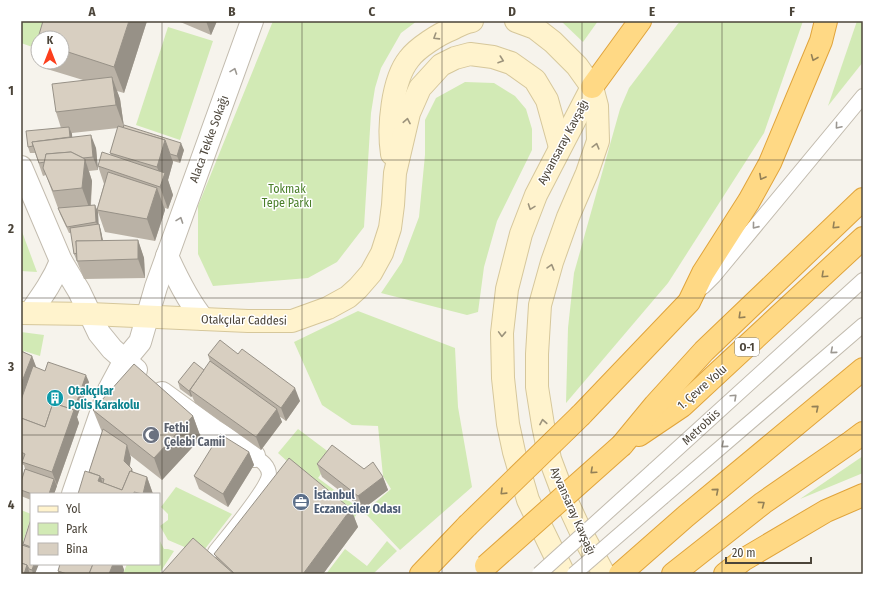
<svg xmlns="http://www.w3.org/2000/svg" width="884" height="595" font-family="'Fira Sans Condensed',sans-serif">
<rect width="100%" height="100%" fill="#f6f3ec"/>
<g fill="#d2eab5">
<polygon points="21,21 51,21 45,38 38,38 38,49 21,43"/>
<polygon points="273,21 417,21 401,33 381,68 375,88 371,113 364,227 337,262 308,278 213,286 198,254 198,206"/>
<polygon points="561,21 598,21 583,42"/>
<polygon points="680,21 803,21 764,133 668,283 566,403 568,328 574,273 620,109 629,88"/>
<polygon points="857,21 863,21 863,62 828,106"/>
<polygon points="168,27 213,41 180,140 136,125"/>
<polygon points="465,82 494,83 515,96 526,109 532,129 532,150 497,221 484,267 478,312 467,315 381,293 402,262 419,217 425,155 425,120 436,98"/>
<polygon points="21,229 37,272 21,271"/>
<polygon points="358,311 455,348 458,407 472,487 400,550 367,515 358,512 353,520 278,453 298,429 334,456 318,478 364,512 391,489 383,476 378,426 352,425 322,405 294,342"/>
<polygon points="21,332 44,335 40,356 24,351 21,358"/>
<polygon points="863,456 863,473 800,499"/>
<polygon points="176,487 232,514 201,554 168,540 160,526 168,520 168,514 161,507"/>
<polygon points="21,510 31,514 31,517 21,548"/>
<polygon points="159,539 164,549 168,549 174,551 159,574 123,574 127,564 159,564"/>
<polygon points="387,541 397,551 373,574 326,574 345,549 367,566"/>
</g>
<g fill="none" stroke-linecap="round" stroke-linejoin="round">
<defs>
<g id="service">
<polyline points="703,287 714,276 863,96"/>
<polyline points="654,470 863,280"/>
<polyline points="663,497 863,325"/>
<path d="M215 552C226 538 267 490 269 475 269 465 260 460 254 456"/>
</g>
<g id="minor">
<polyline points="21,167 61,261 79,291 99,333 112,349 136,370"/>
<path d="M167 256C177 278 188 301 203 319"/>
<path d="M30 313C42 296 53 281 61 261"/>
<polyline points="162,393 213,430 254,456"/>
<polyline points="73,494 109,390 125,360 140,342 156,287 252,21"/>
<polyline points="46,574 49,564"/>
</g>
<g id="secondary">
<polyline points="516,21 535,28 553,42 577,66 592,87 597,106 598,141 587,173 568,217 552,262 540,305 537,354 537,387 543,425 550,459 562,491 581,532 604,574"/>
<path d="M392 154C388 128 392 80 409 59 417 48 439 34 452 29 458 26 464 22 472 21"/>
<polyline points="21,313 90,314 248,321 292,321 328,308 348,297 358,288 371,273 382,253 390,228 393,205 395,173 409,113 420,88 441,65 455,58 470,54 493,57 511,63 535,80 547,100 560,147"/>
<polyline points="564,574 528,500 514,452 508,424 503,378 502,333 507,289 521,234 536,195 592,87"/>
</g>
<g id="trunk">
<polyline points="592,87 640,21"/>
<polyline points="581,415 689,302 703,273 749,201 770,163 821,41 826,21"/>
<polyline points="639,435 682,406 863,238"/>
<polyline points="622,445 655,405 704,351 863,199"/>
<polyline points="421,574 467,526"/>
<polyline points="620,574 686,516 863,369"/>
<polyline points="673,574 763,503 851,442 863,433"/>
<polyline points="725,574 743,560 826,511 863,495"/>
</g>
</defs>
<use href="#service" stroke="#c2bbae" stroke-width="16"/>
<use href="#minor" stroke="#c2bbae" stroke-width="24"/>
<use href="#secondary" stroke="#d6c79b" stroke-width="24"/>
<use href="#trunk" stroke="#e0a43c" stroke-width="24"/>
<use href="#service" stroke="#fff" stroke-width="14"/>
<use href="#minor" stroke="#fff" stroke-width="22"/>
<use href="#secondary" stroke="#fff3cd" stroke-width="22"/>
<use href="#trunk" stroke="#ffd985" stroke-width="22"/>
<defs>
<g id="service-bridge">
<polyline points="539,574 654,470"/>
<polyline points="574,574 663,497"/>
</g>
<g id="trunk-bridge">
<polyline points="467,526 581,415"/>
<polyline points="486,566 622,445"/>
</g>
</defs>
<use href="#service-bridge" stroke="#c2bbae" stroke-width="16" stroke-linecap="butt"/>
<use href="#trunk-bridge" stroke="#e0a43c" stroke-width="24" stroke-linecap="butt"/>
<use href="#service-bridge" stroke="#fff" stroke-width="14"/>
<use href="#trunk-bridge" stroke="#ffd985" stroke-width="22"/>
</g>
<g fill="#bab2a6" fill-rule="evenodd">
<path d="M147 21 124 93 117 91 120 99 124 127 184 150 180 163 173 161V162L168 180 173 195 168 209 165 208V210L155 241 105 232 98 212V224H99L101 231 103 241 138 240 144 258 145 278 84 279 74 254 71 233H69L60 214 58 208 46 175 43 176 35 153H30L28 147 61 128 56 112 83 80 47 69 44 62H62V38ZM118 128 110 153 111 155 98 166 104 184 97 209 91 205 92 181 89 171 98 170 96 148 72 137V133Z"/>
<polygon points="178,21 217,21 211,35"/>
<polygon points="21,351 32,356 36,368 45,371 89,382 77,417 79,423 54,494 31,494 31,500 21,496 21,482 25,469 24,465 21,464"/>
<polygon points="208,355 300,401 286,421 279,416 282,422 261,450 195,403 192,396 191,397 180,389 178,382 204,370 210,362"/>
<polygon points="93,410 193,416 201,438 162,480 130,455 131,458 130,466 134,473 147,477 153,494 78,494 89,472 102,432"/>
<polygon points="249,452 254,465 228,507 199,489 194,476"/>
<polygon points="317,464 364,469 383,477 388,490 363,509 322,477"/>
<polygon points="351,509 358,527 323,574 161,574 216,557 214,554"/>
<polygon points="31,519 31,564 35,574 21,574 23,544"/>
<polygon points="60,564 122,564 124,570 123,574 59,574 58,571"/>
</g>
<g fill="#979187">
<polygon points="129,21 147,21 124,93 114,67"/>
<polygon points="206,21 217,21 211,35"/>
<polygon points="112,77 120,99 124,127 116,105"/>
<polygon points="69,127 72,134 73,150 71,143"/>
<polygon points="91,135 96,148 98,170 93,157"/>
<polygon points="165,140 173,162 168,180 173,195 168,209 160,187 162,181 157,167"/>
<polygon points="181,143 184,150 180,163 177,156"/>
<polygon points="85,159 92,181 90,210 82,188"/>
<polygon points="157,188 165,210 155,241 147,219"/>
<polygon points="95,205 98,212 99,229 96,222"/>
<polygon points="99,224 101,231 106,256 103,249"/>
<polygon points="138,240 144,258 145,278 138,259"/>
<polygon points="32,356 37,369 21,410 21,384"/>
<polygon points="205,370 190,390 192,396 191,397 189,391"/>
<polygon points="86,375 89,382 77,417 79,423 57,485 52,472"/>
<polygon points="295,388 300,401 286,421 281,408"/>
<polygon points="277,409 282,422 261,450 256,437"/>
<polygon points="193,416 201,438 162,480 154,458"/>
<polygon points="127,445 131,458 128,474 124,461"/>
<polygon points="249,452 254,465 228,507 223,494"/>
<polygon points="100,476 104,486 98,481"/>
<polygon points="147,477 153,494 143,494"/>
<polygon points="383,477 388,490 363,509 358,496"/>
<polygon points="54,479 57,486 54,494 49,494"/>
<polygon points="351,509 358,527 323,574 303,574"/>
<polygon points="34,564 39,564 35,574 33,574 32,570"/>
<polygon points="113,564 122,564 124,570 123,574 109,574"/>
<polygon points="27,565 30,574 24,574"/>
</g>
<g fill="#d8cfc1" stroke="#979187">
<polygon points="43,21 129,21 114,67 62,50 62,38 38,38"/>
<polygon points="112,77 116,105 56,112 52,84"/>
<polygon points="124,125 181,143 177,156 170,154 165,140 123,128"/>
<polygon points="118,126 165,140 157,167 110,153"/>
<polygon points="69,127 70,137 32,142 33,146 28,147 26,131"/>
<polygon points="91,135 93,157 83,158 71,152 46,154 45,162 39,163 32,142"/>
<polygon points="71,152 85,159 82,188 53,191 43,168 46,154"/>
<polygon points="102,152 165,173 160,187 98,166"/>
<polygon points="108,172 157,188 147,219 97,210"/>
<polygon points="95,205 96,222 67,227 58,208"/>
<polygon points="99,224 102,241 76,241 77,253 74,254 70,228"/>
<polygon points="138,240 138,259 77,261 76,241"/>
<polygon points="220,340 238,354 242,349 295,388 281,408 208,355"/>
<polygon points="21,351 32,356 21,384"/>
<polygon points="210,361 277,409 256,437 190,390"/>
<polygon points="48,362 86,375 74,410 53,403 45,427 21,418 21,400 33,366 45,371"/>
<polygon points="194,362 204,370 189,391 178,382"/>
<polygon points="134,364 193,416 154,458 93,410"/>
<polygon points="53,403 74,410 52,472 22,462 25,454 21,452 21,418 45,427"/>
<polygon points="103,429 127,445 124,461 132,469 131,472 130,471 122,490 103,483 104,479 101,478 100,476 89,472"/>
<polygon points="220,434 249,452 223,494 194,476"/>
<polygon points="332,445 364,469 373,462 383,477 358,496 317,464"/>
<polygon points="289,458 351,509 303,574 235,574 214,554"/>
<polygon points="25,469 54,479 49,494 32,494 21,490 21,482"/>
<polygon points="85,471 100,476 98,481 122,490 130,471 147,477 143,494 134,492 134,494 78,494"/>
<polygon points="31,519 31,547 23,544"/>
<polygon points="193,538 234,574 161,574"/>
<polygon points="22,545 31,548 31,564 34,564 32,570 29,569 27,565 21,563 21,548"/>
<polygon points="21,563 27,565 24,574 21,574"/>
<polygon points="60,564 93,564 89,574 67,574 58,571"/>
<polygon points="93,564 113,564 109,574 89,574"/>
</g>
<defs><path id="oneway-chevron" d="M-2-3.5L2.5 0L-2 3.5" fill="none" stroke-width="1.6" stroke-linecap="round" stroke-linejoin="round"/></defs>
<g stroke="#9c937c">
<use href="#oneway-chevron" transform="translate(436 37) rotate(148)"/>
<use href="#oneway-chevron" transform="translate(501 60) rotate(19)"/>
<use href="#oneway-chevron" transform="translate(407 121) rotate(-79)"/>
<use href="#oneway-chevron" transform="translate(596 146) rotate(-75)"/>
<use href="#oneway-chevron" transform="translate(531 207) rotate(110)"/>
<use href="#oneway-chevron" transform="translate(551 267) rotate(-74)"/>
<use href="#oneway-chevron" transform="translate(502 334) rotate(92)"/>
<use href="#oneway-chevron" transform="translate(543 422) rotate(-100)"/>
</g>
<g stroke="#938057">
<use href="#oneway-chevron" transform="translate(814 58) rotate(112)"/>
<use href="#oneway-chevron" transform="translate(762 177) rotate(119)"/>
<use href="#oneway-chevron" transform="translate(835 226) rotate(136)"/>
<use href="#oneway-chevron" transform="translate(824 275) rotate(137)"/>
<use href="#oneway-chevron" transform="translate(741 316) rotate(136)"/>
<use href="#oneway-chevron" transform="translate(816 408) rotate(-40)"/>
<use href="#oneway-chevron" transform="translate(593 471) rotate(138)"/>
<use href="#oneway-chevron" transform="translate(716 491) rotate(-40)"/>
<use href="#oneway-chevron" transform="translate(503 492) rotate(136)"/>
<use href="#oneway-chevron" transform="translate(762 504) rotate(-37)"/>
</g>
<g stroke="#9c9892">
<use href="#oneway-chevron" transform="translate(234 71) rotate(-70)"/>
<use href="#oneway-chevron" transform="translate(838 126) rotate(130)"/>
<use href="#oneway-chevron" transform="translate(180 220) rotate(-70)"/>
<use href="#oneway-chevron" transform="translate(755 226) rotate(129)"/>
<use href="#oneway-chevron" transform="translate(833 351) rotate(139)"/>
<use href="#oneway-chevron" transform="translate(734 397) rotate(-43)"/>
<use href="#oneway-chevron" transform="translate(724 445) rotate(139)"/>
</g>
<path fill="none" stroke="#4b4439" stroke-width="1" stroke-opacity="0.55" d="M162 21V574M302 21V574M442 21V574M582 21V574M722 21V574M21 160H863M21 298H863M21 435H863"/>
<defs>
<symbol id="building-disc" viewBox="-11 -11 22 22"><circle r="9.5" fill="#0f9aa8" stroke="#fff"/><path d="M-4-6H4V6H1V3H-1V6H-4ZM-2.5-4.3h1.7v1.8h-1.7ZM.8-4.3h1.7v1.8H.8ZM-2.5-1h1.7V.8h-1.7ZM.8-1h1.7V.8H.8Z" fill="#fff"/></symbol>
<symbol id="mosque-disc" viewBox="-11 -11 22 22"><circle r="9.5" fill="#6b7280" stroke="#fff"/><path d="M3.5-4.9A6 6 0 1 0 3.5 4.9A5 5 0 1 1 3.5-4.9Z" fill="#fff"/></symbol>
<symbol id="office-disc" viewBox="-11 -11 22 22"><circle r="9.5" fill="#5c6f8a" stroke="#fff"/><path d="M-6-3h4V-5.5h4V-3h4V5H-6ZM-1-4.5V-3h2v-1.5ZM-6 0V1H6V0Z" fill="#fff"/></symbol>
</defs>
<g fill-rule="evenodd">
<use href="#building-disc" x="45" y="388" width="20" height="20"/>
<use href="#mosque-disc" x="141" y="425" width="20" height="20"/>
<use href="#office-disc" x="291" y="492" width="20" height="20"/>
</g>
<g text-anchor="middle" stroke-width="3" stroke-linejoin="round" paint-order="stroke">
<rect fill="#fff" stroke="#817c74" stroke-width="1" x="735" y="338" width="24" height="18" rx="3"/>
<g font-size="11" font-weight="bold" fill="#4b4439">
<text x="747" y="351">O-1</text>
</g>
<g font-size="12" fill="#4b4439" stroke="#fff">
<text transform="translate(209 139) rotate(-70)" y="4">Alaca Tekke Sokağı</text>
<text transform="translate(563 142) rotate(-62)" y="4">Ayvansaray Kavşağı</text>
<text transform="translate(244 320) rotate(1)" y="4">Otakçılar Caddesi</text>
<text transform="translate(702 387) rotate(-41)" y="4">1. Çevre Yolu</text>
<text transform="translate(701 427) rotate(-43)" y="4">Metrobüs</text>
<text transform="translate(573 511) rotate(66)" y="4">Ayvansaray Kavşağı</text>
</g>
<g font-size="12" fill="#4a7f2a" stroke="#fff">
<text x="287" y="193">Tokmak<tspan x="287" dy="14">Tepe Parkı</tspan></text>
</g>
<g font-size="12" font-weight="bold" fill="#0d838f" stroke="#fff" text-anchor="start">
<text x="68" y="395">Otakçılar<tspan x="68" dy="14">Polis Karakolu</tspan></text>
</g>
<g font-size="12" font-weight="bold" fill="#5b616d" stroke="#fff" text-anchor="start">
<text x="164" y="432">Fethi<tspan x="164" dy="14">Çelebi Camii</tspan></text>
</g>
<g font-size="12" font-weight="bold" fill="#4e5e75" stroke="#fff" text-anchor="start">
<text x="314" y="499">İstanbul<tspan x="314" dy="14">Eczaneciler Odası</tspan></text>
</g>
</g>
<rect width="884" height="595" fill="none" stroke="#ffffff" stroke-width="44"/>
<rect x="30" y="493" width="130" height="72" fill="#ffffff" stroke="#b7b4b0"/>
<rect x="38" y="506" width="20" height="6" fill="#fff3cd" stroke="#b7b4b0"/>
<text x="66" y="513" font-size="12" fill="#4b4439">Yol</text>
<rect x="38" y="523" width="20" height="12" fill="#d2eab5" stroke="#b7b4b0"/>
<text x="66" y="533" font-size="12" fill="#4b4439">Park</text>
<rect x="38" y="543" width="20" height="12" fill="#d8cfc1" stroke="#b7b4b0"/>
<text x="66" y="553" font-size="12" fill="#4b4439">Bina</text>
<g transform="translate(50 50)"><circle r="19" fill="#ffffff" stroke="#b7b4b0"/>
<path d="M0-3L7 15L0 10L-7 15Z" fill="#fc3f1d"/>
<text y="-6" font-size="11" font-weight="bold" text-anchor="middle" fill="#4b4439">K</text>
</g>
<path d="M726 557v6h85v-6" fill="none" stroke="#4b4439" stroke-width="2"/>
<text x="732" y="557" font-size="12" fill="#4b4439" stroke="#ffffff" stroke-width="3" paint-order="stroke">20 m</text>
<rect x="22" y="22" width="840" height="551" fill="none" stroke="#4b4439" stroke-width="1.5"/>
<g font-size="13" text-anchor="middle" font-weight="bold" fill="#4b4439">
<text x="92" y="16">A</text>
<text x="232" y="16">B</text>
<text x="372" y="16">C</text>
<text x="512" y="16">D</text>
<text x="652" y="16">E</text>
<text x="792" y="16">F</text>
<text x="11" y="95">1</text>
<text x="11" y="233">2</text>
<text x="11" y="371">3</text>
<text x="11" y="509">4</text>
</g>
</svg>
